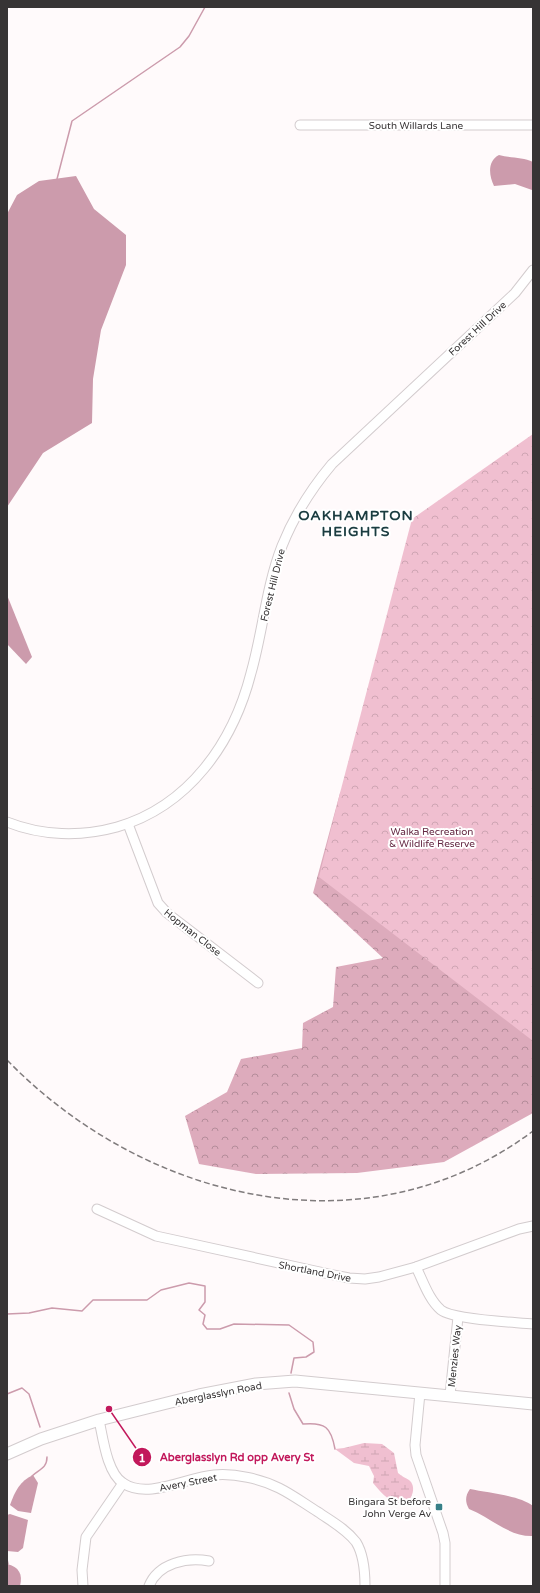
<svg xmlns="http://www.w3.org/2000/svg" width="540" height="1593" font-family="'Varela Round',sans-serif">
<defs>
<pattern id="forest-crowns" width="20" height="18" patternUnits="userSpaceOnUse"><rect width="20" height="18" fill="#ddabbc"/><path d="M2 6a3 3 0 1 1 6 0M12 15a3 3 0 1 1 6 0" fill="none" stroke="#b48c9a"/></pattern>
<pattern id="wetland-marsh" width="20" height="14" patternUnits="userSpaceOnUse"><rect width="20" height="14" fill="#f0bfd0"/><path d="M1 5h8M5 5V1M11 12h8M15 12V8" fill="none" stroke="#cea5b3"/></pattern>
<pattern id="park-crowns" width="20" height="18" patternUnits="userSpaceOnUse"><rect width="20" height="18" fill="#f0bfd0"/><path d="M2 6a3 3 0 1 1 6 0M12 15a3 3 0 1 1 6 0" fill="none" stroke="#cea5b3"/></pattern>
</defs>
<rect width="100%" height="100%" fill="#fffafb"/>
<polygon fill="url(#forest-crowns)" points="533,519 533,1113 444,1162 357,1173 256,1174 199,1164 185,1116 227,1092 241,1059 302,1048 303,1023 333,1007 336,967 383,958 313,893 340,793"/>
<path fill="url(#wetland-marsh)" d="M364 1443 382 1444 394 1453 398 1473C401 1476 406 1478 409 1480 417 1487 412 1498 406 1504 390 1503 383 1495 373 1483L374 1476 369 1466 354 1463 335 1449 344 1448Z"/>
<polygon fill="url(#park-crowns)" points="533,434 533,1041 319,877 340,793 412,519"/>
<g fill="#cc9bac">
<path d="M499 155C510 158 523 157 533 162L532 190 515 184 494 186C489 176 487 161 499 155Z"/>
<polygon points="76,176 94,209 126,235 126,265 101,330 93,379 92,423 43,453 7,507 7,214 17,195 39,181"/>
<polygon points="7,595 32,657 26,664 7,644"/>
<path d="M33 1475 38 1483 31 1513 18 1511 10 1505C15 1491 20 1481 33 1475Z"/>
<path d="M470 1489C488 1493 519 1495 533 1506V1536C509 1537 490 1517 469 1509 465 1502 465 1496 470 1489Z"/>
<polygon points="10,1514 28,1520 23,1548 18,1552 7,1551 7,1515"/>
<path d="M7 1564C19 1567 23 1574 20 1586H7Z"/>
</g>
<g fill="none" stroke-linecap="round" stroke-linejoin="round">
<g stroke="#cc9bac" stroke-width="1.5">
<polyline points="57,179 72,121 180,47 189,36 205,7"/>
<polyline points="7,1314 29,1313 52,1308 82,1311 93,1300 147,1300 161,1290 189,1283 205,1286 205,1302 199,1310 205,1315 203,1324 207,1329 220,1329 234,1324 289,1325 313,1342 314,1352 306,1357 294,1358 291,1373"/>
<path d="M289 1393 294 1409 303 1424C325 1422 331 1427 335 1449"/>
<polyline points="7,1394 22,1388 29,1394 40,1427"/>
<path d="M32 1476C40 1469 47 1468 47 1457"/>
<polyline points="7,1559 8,1564"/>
</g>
<defs>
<g id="minor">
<polyline points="300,125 533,125"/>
<path d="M7 822C42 836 81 837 117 827 189 806 233 743 251 673 263 631 266 587 282 546 294 516 311 489 332 464L515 293 533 270"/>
<polyline points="128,824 158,903 167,913 258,983"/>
<polyline points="97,1209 156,1236 329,1274 349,1278 365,1279 379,1277 416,1267 519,1229 533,1226"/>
<path d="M416 1267C423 1281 429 1300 441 1310 454 1320 514 1322 533 1324"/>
<polyline points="420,1393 415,1445 416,1455 443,1533 445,1543 445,1586"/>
<polyline points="450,1395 458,1317"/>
<path d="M99 1420C103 1438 107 1473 123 1483 148 1500 187 1477 214 1475 235 1473 261 1479 279 1488 293 1495 305 1504 318 1512 331 1521 346 1529 356 1542 364 1555 365 1571 365 1586"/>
<polyline points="83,1586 82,1570 86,1537 123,1483"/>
<path d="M149 1586C158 1563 187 1557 209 1561"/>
</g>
<polyline id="major" points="7,1454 41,1439 99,1420 199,1395 256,1384 295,1381 533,1404"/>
</defs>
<use href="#minor" stroke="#d3ccce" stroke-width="11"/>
<use href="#major" stroke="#d3ccce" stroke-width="13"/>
<use href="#minor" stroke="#fff" stroke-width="9"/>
<use href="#major" stroke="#fff" stroke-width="11"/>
<path stroke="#807c7d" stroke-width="1.5" stroke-dasharray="6 3" stroke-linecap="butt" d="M7 1060C144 1201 366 1256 533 1131"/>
</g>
<rect fill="#388088" stroke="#fff" stroke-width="1.5" x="435" y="1503" width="8" height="8" rx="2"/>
<g text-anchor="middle" stroke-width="4" stroke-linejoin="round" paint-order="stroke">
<g font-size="10" fill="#373435" stroke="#fff">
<text x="416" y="129">South Willards Lane</text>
<text transform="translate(477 328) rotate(-43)" y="4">Forest Hill Drive</text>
<text transform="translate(272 585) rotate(-76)" y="4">Forest Hill Drive</text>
<text transform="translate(193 932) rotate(38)" y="4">Hopman Close</text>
<text transform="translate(315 1271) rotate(11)" y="4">Shortland Drive</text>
<text transform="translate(454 1356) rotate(-84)" y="4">Menzies Way</text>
<text transform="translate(218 1393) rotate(-11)" y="4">Aberglasslyn Road</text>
<text transform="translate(188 1482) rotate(-11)" y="4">Avery Street</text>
</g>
<g font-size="10" fill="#632741" stroke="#fff">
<text x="432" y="835">Walka Recreation<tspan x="432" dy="12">&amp; Wildlife Reserve</tspan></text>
</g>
<g font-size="10" fill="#373435" stroke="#fff" text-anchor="end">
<text x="431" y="1505">Bingara St before<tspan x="431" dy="12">John Verge Av</tspan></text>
</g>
<g font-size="14" font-weight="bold" letter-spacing="1" fill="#1a3c40" stroke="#fff">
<text x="356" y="520">OAKHAMPTON<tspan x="356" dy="16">HEIGHTS</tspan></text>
</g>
</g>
<path fill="none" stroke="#c2185b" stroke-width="1.5" d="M109 1409L142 1457"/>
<g fill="#c2185b" stroke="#fff" stroke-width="1.5">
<circle cx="109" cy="1409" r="4"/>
<circle cx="142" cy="1457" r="10"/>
</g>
<g font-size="12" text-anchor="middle" font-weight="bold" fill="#fff">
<text x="142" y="1462">1</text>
</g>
<g font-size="11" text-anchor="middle" font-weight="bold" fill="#c2185b" stroke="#fff" stroke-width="4" stroke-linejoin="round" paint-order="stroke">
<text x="237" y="1461">Aberglasslyn Rd opp Avery St</text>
</g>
<rect width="540" height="1593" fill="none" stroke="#373435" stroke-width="16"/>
</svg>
